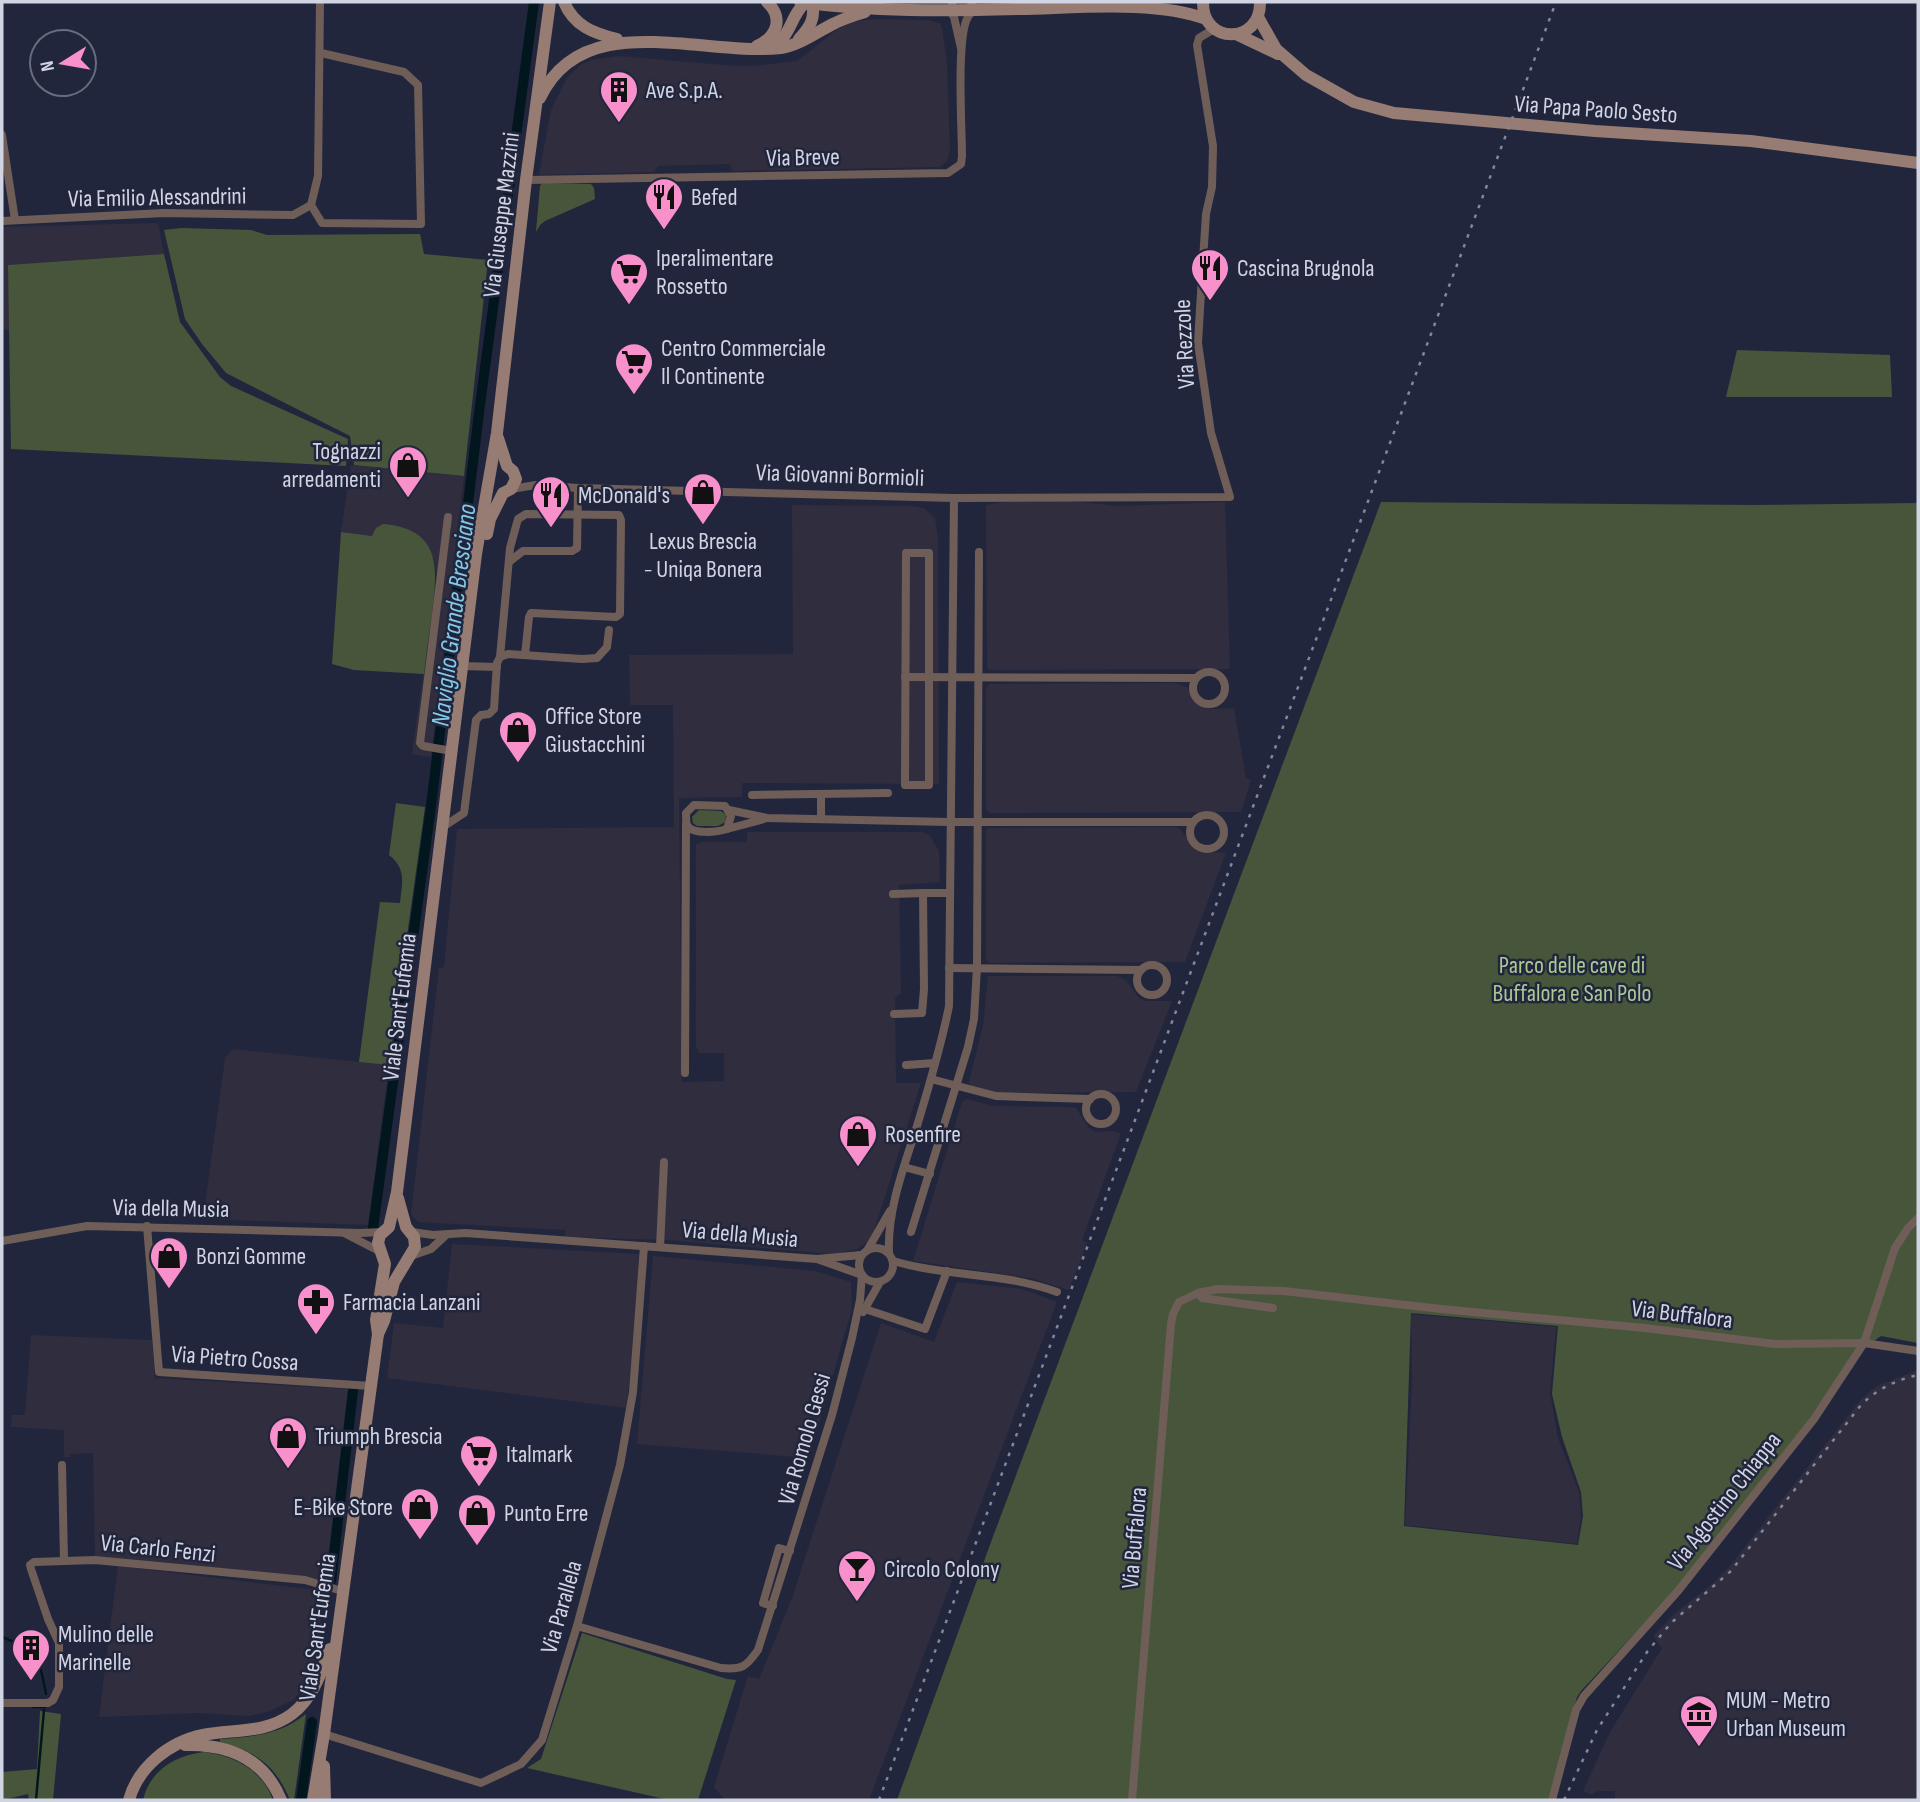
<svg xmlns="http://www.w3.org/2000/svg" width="1920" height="1802" font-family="'Sofia Sans Condensed',sans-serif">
<rect width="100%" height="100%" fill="#22263d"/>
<g fill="#302d3e">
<polygon points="873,19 929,20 939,23 942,27 947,64 950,152 947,161 940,167 732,171 730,164 658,166 654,172 539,175 551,110 566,79 580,65 592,60 618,56 736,66 754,66 797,61 839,28 853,22"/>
<polygon points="158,223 164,254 8,265 10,330 2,329 2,227"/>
<polygon points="351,465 464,476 431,757 412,754 437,576 434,558 372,536 341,532"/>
<polygon points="1063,500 1117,506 1225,502 1230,669 989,670 987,666 986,505 1011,501"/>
<polygon points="792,505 910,506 924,508 935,518 938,538 939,784 742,783 742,797 679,798 682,1082 724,1081 724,1053 699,1053 696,1047 696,845 701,842 747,842 747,832 922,832 930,836 939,851 940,882 899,885 901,993 895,998 896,1083 921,1083 874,1231 867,1242 857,1249 833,1254 667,1240 565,1237 565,1230 418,1222 411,1214 439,968 444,967 457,829 674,827 673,705 630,705 629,655 793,654"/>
<polygon points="1176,683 1187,687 1195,701 1202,706 1212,709 1234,708 1246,778 1251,780 1241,812 991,813 986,810 986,688 989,684"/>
<polygon points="1171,827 1179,828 1195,848 1202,852 1226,853 1185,962 989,963 986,960 986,831 988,828"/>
<polygon points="988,976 1117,976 1126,980 1139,998 1146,1001 1172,1001 1136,1092 1015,1093 995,1092 970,1086 969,1082 983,1026"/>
<polygon points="232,1049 389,1065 368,1225 203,1219 225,1059"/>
<polygon points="967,1099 992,1106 1069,1107 1076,1108 1089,1128 1097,1132 1114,1131 1121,1134 1082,1240 1087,1243 1069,1290 1030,1278 913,1261 962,1102"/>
<polygon points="452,1244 639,1254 634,1345 626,1408 387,1378 394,1323 443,1328"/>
<polygon points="653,1256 815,1271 851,1282 852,1309 809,1458 637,1444"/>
<polygon points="957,1282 1022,1289 1057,1302 869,1800 725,1800 714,1787 748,1676 759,1679 792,1598 881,1323 934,1342"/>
<polygon points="1411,1314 1556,1327 1550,1393 1558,1438 1579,1492 1581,1516 1577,1544 1405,1525 1412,1380"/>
<polygon points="31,1335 152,1340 155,1378 348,1389 325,1582 95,1560 93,1453 70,1454 70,1457 64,1457 64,1430 11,1427 12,1415 25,1415"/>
<polygon points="1918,1370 1918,1800 1615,1800 1615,1791 1598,1791 1591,1795 1583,1791 1610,1732 1662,1648 1653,1636 1674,1614 1712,1584 1729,1567 1862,1398 1877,1386"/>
<polygon points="118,1566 324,1591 313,1678 293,1700 270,1711 248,1716 199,1713 99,1717"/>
</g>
<g fill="#47563b" fill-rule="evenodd">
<polygon points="542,183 591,184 594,188 595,199 545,221 540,225 536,232 540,186"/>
<polygon points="181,228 251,230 267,235 420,234 424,254 488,260 464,476 354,465 350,436 226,373 202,344 185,319 164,230"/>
<polygon points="164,254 180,322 220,377 231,386 348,439 346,466 11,449 8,265"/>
<polygon points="1737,350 1890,355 1892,397 1726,397"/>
<path d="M1381 502 1755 505 1918 503V1343L1881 1336 1851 1357 1811 1417 1676 1589 1581 1691 1577 1697 1548 1800H897L991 1542ZM1411 1313 1558 1326 1552 1394 1562 1437 1581 1492 1583 1516 1578 1545 1404 1526Z"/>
<path d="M383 524C442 529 438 569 432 614 429 634 426 654 424 674L354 670 332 664 341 532 372 536 376 528Z"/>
<path d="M396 803 425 807 389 1065 359 1062 380 902 400 903C402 883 407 869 389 855Z"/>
<polygon points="699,810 721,811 726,815 725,822 718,826 697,826 693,823 692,817"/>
<polygon points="582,1633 727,1679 736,1680 698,1800 669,1800 527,1768 541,1759"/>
<polygon points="40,1711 61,1714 53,1800 29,1800 28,1794 2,1800 2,1772 37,1769"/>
<path d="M306 1714 294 1800H290C276 1765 255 1751 220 1742V1739C252 1737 280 1735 306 1714Z"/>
<path d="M204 1752C235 1756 262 1770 273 1800H143C150 1770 176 1755 204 1752Z"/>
</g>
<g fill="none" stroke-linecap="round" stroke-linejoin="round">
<g stroke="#02161e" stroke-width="2.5">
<path d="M2 1637C38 1651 39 1657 46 1694"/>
<polyline points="33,1707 45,1707"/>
<polyline points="36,1800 44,1710"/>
</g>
<g stroke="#02161e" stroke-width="10">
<polyline points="373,1228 430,814 480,405 534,2"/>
<polyline points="331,1581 353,1391"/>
<polyline points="301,1800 312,1722"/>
</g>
<g stroke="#6f5e58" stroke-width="8">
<polyline points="953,2 949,10 954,17 961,48"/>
<polyline points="2,135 15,220"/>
<path d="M526 180 948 173 961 164 962 156C962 129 956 36 968 17 968 16 974 10 975 9L971 2"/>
<polyline points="311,205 322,223 421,224 418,85 404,72 321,53"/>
<polyline points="2,221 164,213 293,215 311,205 318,176 320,2"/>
<polyline points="511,489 536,485 578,488 954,498 1230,497 1211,433 1198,343 1202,276 1206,214 1212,187 1213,146 1197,45 1199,38 1214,29"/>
<polyline points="448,517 420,743 423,746 452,751"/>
<polygon points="906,553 929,553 929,785 905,785"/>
<polyline points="510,561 523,551 572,551 577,548 578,488"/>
<polyline points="500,657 510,548 518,519 526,514 619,515 621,520 620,614 616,617 531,613 529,617 525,655"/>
<polyline points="462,666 497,667"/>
<circle cx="1209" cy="688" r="16"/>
<polyline points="905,677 1195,678"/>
<polyline points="752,795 888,793"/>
<path d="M694 805 725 806 731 816 727 829C718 832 692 835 687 825 686 823 686 815 686 813Z"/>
<polyline points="729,810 767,818 949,822 1193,822"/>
<circle cx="1207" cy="832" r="17"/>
<polyline points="821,819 821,794"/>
<polyline points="443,827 464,813 476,720 481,715 489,714 494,709 497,663 500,657 508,654 582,659 597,658 607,647 609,630"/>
<polyline points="727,829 764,819"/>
<polyline points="893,894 923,893"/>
<circle cx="1152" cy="980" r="15"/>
<polyline points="949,968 1141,970"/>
<polyline points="894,1014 922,1013 924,989 923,893 949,893"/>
<polyline points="906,1065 935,1063"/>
<polyline points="685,1073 686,824"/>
<polyline points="931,1079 996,1096 1090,1099"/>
<circle cx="1101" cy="1109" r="15"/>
<polyline points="904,1167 930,1174"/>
<polyline points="147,1226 159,1372 371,1386"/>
<polyline points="412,1232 433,1235 465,1233 817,1259 861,1255"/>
<polyline points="911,1232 968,1047 974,1019 977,967 979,552"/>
<polyline points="346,1234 379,1251"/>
<polyline points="2,1241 87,1226 360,1233 382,1232"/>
<polyline points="660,1247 664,1162"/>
<circle cx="876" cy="1265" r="17"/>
<polyline points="868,1249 890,1211"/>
<path d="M889 1253C887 1210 904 1167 917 1126 929 1086 941 1047 949 1006L954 498"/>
<polyline points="411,1256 431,1249 446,1235"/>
<path d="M893 1261C948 1277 1002 1272 1057 1292"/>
<polyline points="1198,1293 1202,1298 1273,1308"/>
<polyline points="865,1309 925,1329 947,1271"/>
<polyline points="863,1312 880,1282"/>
<polyline points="62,1465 64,1560"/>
<polyline points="773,1606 763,1603 779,1548 790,1551"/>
<path d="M577 1626 721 1668C742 1670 746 1667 758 1650L832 1415 852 1338 860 1300 862 1275 817 1259"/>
<polyline points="2,1703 48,1703 53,1700 59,1687 59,1643 48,1619 31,1569 30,1565 34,1562 95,1560 305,1580 342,1591"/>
<polyline points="324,1734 481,1783 521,1764 542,1740 577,1626 620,1465 633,1392 644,1246"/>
<polyline points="1132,1800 1171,1324 1173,1314 1179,1302 1198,1293 1218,1289 1284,1291 1441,1309 1645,1328 1775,1344 1864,1343 1918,1351"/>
<polyline points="1552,1800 1576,1710 1584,1696 1678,1591 1814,1419 1864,1343 1895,1248 1908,1228 1918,1218"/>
</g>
<g stroke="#977c73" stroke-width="12">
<path d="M564 2C574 26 593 33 617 39"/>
<path d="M800 2C872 12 947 11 1020 9 1076 8 1156 0 1206 19"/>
<path d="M1203 2C1202 45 1261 45 1260 2"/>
<polyline points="1258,17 1276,49 1306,75 1354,102 1394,113 1595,131 1751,141 1918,163"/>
<polyline points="1236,34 1278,54"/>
<path d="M799 39C809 28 816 19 812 3"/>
<path d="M757 46C777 37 784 18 767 2"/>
<path d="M770 47C792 38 789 17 805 3"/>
<path d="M540 98C583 6 702 57 781 48 800 45 818 31 835 23 845 18 855 15 865 12"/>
<polyline points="487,534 490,519 503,493 511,489 516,479 513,471 507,466 498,438"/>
<polyline points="378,1334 384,1321 394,1282 415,1247 414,1237 406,1227 398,1198"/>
<path d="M185 1745C228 1744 264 1758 281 1800"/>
<polyline points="324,1766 325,1800"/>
<path d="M129 1800C138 1767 169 1742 203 1735 234 1729 265 1734 292 1714 313 1698 321 1673 330 1649"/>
<polyline points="313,1800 324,1734 378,1334 376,1320 385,1264 378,1243 380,1235 389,1227 397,1192 476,554 497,433 526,180 550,2"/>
</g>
<g stroke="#83879a" stroke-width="2.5" stroke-dasharray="3.5 7" stroke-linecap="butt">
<polyline points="879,1800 1556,2"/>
<path d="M1564 1800 1597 1730 1647 1652 1671 1623 1731 1571 1861 1405C1877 1389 1896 1380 1918 1375"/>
</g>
</g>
<defs>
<symbol id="building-pin" viewBox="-11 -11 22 30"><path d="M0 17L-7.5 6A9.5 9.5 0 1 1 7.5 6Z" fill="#f890cc" stroke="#22263d"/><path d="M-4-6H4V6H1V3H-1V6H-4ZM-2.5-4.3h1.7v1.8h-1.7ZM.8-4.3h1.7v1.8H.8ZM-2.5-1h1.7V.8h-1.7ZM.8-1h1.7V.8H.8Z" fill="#111"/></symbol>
<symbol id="restaurant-pin" viewBox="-11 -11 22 30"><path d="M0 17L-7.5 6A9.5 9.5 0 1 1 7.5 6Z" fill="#f890cc" stroke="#22263d"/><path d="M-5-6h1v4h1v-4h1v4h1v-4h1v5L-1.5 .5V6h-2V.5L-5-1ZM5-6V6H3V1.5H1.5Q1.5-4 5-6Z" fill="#111"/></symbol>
<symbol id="supermarket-pin" viewBox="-11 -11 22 30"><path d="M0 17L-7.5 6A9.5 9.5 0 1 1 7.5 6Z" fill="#f890cc" stroke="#22263d"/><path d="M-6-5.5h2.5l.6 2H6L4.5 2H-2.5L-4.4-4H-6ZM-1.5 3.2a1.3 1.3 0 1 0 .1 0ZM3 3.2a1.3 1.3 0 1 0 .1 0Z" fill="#111"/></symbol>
<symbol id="shop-pin" viewBox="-11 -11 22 30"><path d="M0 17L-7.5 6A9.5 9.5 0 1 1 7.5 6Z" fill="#f890cc" stroke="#22263d"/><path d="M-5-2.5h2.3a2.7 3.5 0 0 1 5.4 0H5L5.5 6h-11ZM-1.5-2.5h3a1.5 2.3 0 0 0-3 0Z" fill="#111"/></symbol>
<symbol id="pharmacy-pin" viewBox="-11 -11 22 30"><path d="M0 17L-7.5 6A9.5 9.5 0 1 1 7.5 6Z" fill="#f890cc" stroke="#22263d"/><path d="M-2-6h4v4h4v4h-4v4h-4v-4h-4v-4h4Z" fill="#111"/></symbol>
<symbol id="bar-pin" viewBox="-11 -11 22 30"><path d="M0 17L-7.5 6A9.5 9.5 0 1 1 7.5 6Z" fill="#f890cc" stroke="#22263d"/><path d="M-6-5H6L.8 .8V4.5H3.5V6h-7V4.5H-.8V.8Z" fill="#111"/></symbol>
<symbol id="museum-pin" viewBox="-11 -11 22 30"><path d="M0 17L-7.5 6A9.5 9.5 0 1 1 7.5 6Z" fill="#f890cc" stroke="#22263d"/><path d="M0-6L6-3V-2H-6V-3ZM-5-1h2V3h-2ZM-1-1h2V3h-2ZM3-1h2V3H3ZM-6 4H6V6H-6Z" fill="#111"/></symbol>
</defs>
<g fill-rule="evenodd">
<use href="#building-pin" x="597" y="68" width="44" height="60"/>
<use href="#restaurant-pin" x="642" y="175" width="44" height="60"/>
<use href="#restaurant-pin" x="1188" y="246" width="44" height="60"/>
<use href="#supermarket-pin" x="607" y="250" width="44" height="60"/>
<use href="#supermarket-pin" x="612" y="340" width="44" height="60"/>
<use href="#shop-pin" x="386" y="443" width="44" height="60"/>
<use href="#shop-pin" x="681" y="470" width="44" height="60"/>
<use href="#restaurant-pin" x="529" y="473" width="44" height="60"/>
<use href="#shop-pin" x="496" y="708" width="44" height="60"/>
<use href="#shop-pin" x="836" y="1112" width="44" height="60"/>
<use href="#shop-pin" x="147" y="1234" width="44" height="60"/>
<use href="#pharmacy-pin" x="294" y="1280" width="44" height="60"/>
<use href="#shop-pin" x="266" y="1414" width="44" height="60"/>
<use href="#supermarket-pin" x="457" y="1432" width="44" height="60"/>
<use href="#shop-pin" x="398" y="1485" width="44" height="60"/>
<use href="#shop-pin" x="455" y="1491" width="44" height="60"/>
<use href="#bar-pin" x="835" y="1547" width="44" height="60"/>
<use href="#building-pin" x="9" y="1626" width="44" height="60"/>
<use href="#museum-pin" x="1677" y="1692" width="44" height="60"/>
</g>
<g text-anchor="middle" stroke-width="5" stroke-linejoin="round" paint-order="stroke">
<g font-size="24" fill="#d0d4e3" stroke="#22263d" text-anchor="start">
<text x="646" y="98">Ave S.p.A.</text>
<text x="691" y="205">Befed</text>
<text x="656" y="266">Iperalimentare<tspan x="656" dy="28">Rossetto</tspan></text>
<text x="1237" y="276">Cascina Brugnola</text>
<text x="661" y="356">Centro Commerciale<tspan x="661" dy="28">Il Continente</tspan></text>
<text x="381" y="459" text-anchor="end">Tognazzi<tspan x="381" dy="28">arredamenti</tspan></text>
<text x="578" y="503">McDonald's</text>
<text x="703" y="549" text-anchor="middle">Lexus Brescia<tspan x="703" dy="28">- Uniqa Bonera</tspan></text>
<text x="545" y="724">Office Store<tspan x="545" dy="28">Giustacchini</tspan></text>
<text x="885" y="1142">Rosenfire</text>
<text x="196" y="1264">Bonzi Gomme</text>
<text x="343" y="1310">Farmacia Lanzani</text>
<text x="315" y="1444">Triumph Brescia</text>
<text x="506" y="1462">Italmark</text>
<text x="393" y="1515" text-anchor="end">E-Bike Store</text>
<text x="504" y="1521">Punto Erre</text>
<text x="884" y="1577">Circolo Colony</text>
<text x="58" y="1642">Mulino delle<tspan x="58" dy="28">Marinelle</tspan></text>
<text x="1726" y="1708">MUM - Metro<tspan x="1726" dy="28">Urban Museum</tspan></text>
</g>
<g font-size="24" fill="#d0d4e3" stroke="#22263d">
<text transform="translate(1596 109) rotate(4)" y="8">Via Papa Paolo Sesto</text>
<text transform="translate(803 157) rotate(-1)" y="8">Via Breve</text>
<text transform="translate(157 197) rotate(-1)" y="8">Via Emilio Alessandrini</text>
<text transform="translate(501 215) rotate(-83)" y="8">Via Giuseppe Mazzini</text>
<text transform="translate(1184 344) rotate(-93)" y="8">Via Rezzole</text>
<text transform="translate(840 475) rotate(2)" y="8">Via Giovanni Bormioli</text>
<text transform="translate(399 1007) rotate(-83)" y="8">Viale Sant'Eufemia</text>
<text transform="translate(171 1208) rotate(1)" y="8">Via della Musia</text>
<text transform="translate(740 1234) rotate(5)" y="8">Via della Musia</text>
<text transform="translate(1682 1314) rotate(7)" y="8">Via Buffalora</text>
<text transform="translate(235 1358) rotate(4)" y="8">Via Pietro Cossa</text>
<text transform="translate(804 1439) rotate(-74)" y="8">Via Romolo Gessi</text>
<text transform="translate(1724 1501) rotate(-52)" y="8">Via Agostino Chiappa</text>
<text transform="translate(1134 1538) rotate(-85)" y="8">Via Buffalora</text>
<text transform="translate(158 1548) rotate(6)" y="8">Via Carlo Fenzi</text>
<text transform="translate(561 1607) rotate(-74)" y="8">Via Parallela</text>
<text transform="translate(317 1627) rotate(-82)" y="8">Viale Sant'Eufemia</text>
</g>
<g font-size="24" fill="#abca92" stroke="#22263d">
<text x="1572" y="973">Parco delle cave di<tspan x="1572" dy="28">Buffalora e San Polo</tspan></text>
</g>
<g font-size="26" font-style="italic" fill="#82c9e8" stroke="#22263d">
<text transform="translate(453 615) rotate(-83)" y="9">Naviglio Grande Bresciano</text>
</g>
</g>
<rect width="1920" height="1802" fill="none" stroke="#d0d4e3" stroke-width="7"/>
<g transform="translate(63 63) rotate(259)"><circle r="33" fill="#22263d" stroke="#686c7f" stroke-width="2"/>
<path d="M0-5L12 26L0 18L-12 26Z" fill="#f890cc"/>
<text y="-10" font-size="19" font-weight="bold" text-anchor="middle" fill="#d0d4e3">N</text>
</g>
</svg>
